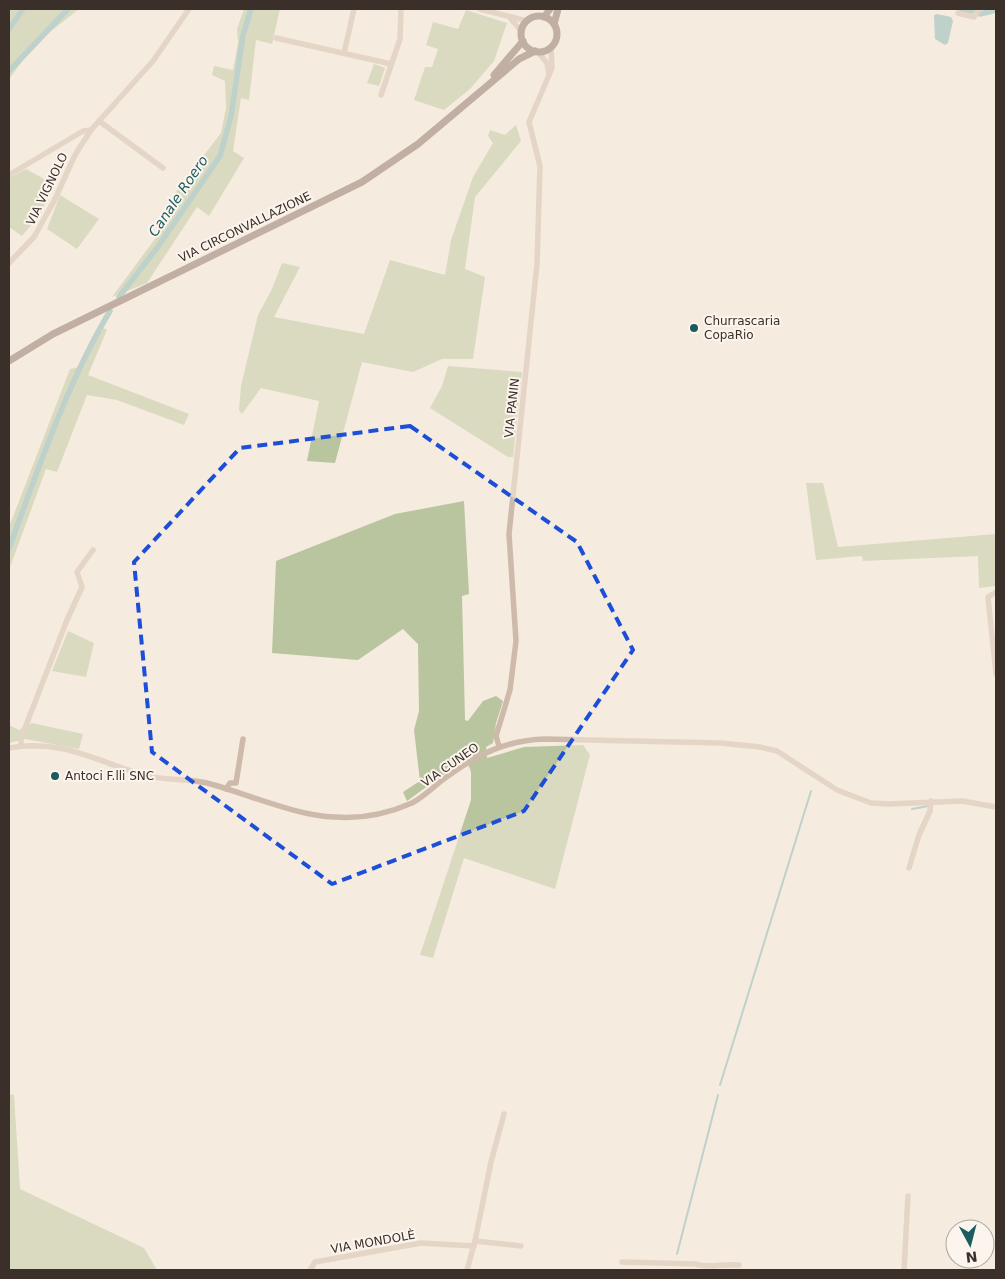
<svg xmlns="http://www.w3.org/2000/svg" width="1005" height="1279" font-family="'DejaVu Sans',sans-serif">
<rect width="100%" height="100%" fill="#f5ebdf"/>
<g fill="#b8c59e">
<polygon points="9,9 79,9 36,43 9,79"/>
<polygon points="244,9 280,9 272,44 256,40 249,100 241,98 233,151 244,158 209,216 197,207 147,283 112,297 177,209 172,197 221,133 226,108 225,81 212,75 214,66 233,70 238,43 237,29"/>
<polygon points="466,10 507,23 494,61 470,89 444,110 414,100 425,67 432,67 438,49 426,45 433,22 458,29"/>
<polygon points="374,64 385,68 379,86 367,83"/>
<polygon points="516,125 521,141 475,197 465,269 485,277 473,359 442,359 413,372 362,362 335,463 307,461 319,401 261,388 242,414 239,410 241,386 258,315 272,289 282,263 300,267 274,317 364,334 390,260 445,275 451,240 473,177 493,143 488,136 490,130 505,135"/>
<polygon points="26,169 55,185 38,217 22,236 9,227 9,178"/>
<polygon points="60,195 99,219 77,249 47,229"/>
<polygon points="99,326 107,330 88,375 189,414 184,425 117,400 87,395 57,472 46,469 9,570 9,527 70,369 80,367 90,341"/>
<polygon points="448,366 522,372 513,457 508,457 430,408 442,386"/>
<polygon points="806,483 823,483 838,547 996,534 996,586 979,588 978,556 863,561 862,556 816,560"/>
<polygon points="464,501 469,594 462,596 465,720 468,721 483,701 496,696 503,701 496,723 493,743 486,747 487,758 524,747 583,745 590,755 555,889 464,858 433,958 420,955 471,800 471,772 466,758 407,801 403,792 420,781 414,730 419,711 418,644 403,629 358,660 272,653 276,561 395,514"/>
<polygon points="68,631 94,643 86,677 52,671"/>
<polygon points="32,723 83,734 79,749 25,739 9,743 9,725 19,730"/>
<polygon points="9,1094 14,1095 20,1189 144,1248 157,1270 9,1270"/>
</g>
<polygon fill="#7cb1b4" points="937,14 951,17 953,21 948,43 945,45 935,39 934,15"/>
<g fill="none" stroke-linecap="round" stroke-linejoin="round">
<g stroke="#7cb1b4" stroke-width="2">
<polyline points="912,809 928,806"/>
<polyline points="720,1085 811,791"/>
<polyline points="677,1254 718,1095"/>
</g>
<g stroke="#7cb1b4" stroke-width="5.5">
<polyline points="960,9 975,12"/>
<polyline points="980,14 996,10"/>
<polyline points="9,29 23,9"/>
<polyline points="9,71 68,9"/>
<polyline points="119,297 157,248 220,156 231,116 243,35 251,9"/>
<path d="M9 548C38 470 67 383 110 311"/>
</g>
<g stroke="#cebaaa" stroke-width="5.5">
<polyline points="480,9 527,21"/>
<polyline points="958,13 974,17 979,9"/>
<polyline points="511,19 522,32"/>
<polyline points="276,38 391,64"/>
<polyline points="538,52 547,63 549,74"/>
<polyline points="344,53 354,9"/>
<polyline points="381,95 400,39 401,9"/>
<polyline points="99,121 163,168"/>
<polyline points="9,175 83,131 91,130"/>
<polyline points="9,263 34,237 54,201 75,155 91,130 153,61 189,9"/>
<polyline points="996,592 988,597 996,674"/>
<polyline points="21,746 21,738 67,620 82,587 77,572 93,550"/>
<polyline points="499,746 496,736 510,690 516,641 509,534 537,264 540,166 529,122 552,68 551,48"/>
<path d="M9 748C61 739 92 759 140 774 162 781 185 778 207 783 245 793 296 816 335 817 361 819 387 814 412 803 425 796 436 784 448 776 478 754 507 740 545 739L720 743 760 747 777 751 837 790 871 803 888 804 962 801 996 807"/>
<polyline points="226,789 230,783 236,783 243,739"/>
<polyline points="909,868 919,835 930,811 931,801"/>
<polyline points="475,1241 491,1162 504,1114"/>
<path d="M622 1262 696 1264C709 1269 724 1263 739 1265"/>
<polyline points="310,1270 315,1262 421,1243 474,1246"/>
<polyline points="467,1270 475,1241 521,1246"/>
<polyline points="904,1270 908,1196"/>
</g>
<g stroke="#7e665a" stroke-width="7">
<circle cx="539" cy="34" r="18"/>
<polyline points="544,17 550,9"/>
<polyline points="554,24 558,9"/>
<polyline points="494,75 523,41"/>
<polyline points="9,361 53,334 362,182 418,144 519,59 535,51"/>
</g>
</g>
<path d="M0 0H1005V1279H0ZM410 426 577 542 633 650 524 811 332 884 152 752 134 562 240 448Z" fill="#f5ebdf" fill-opacity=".55" fill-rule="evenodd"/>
<path fill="none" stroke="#1d4ed8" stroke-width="4" stroke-dasharray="10 6" stroke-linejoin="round" d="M410 426 577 542 633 650 524 811 332 884 152 752 134 562 240 448Z"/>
<g fill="#1c5b60" stroke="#fbf5ed" stroke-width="2">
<circle cx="694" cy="328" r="5"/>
<circle cx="55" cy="776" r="5"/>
</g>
<g text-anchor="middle" stroke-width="4" stroke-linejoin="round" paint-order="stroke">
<g font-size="12" fill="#3b2f2a" stroke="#fbf5ed">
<text transform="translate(47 189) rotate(-64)" y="4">VIA VIGNOLO</text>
<text transform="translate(245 227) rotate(-26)" y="4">VIA CIRCONVALLAZIONE</text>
<text transform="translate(512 408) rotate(-84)" y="4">VIA PANIN</text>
<text transform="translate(450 765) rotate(-35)" y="4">VIA CUNEO</text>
<text transform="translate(373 1242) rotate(-10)" y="4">VIA MONDOLÈ</text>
</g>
<g font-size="12" fill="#3b2f2a" stroke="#fbf5ed" text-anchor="start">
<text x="704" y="325">Churrascaria<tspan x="704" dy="14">CopaRio</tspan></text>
<text x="65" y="780">Antoci F.lli SNC</text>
</g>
<g font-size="14" font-style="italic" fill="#1c5b60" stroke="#fbf5ed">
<text transform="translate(178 196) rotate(-56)" y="5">Canale Roero</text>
</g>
</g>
<rect width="1005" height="1279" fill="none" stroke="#3b2f2a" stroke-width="20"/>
<g transform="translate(970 1244) rotate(173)"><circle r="24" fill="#fbf5ed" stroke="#aea69f"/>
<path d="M0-4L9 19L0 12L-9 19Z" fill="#1c5b60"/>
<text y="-8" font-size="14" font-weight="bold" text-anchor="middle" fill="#3b2f2a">N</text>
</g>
</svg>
